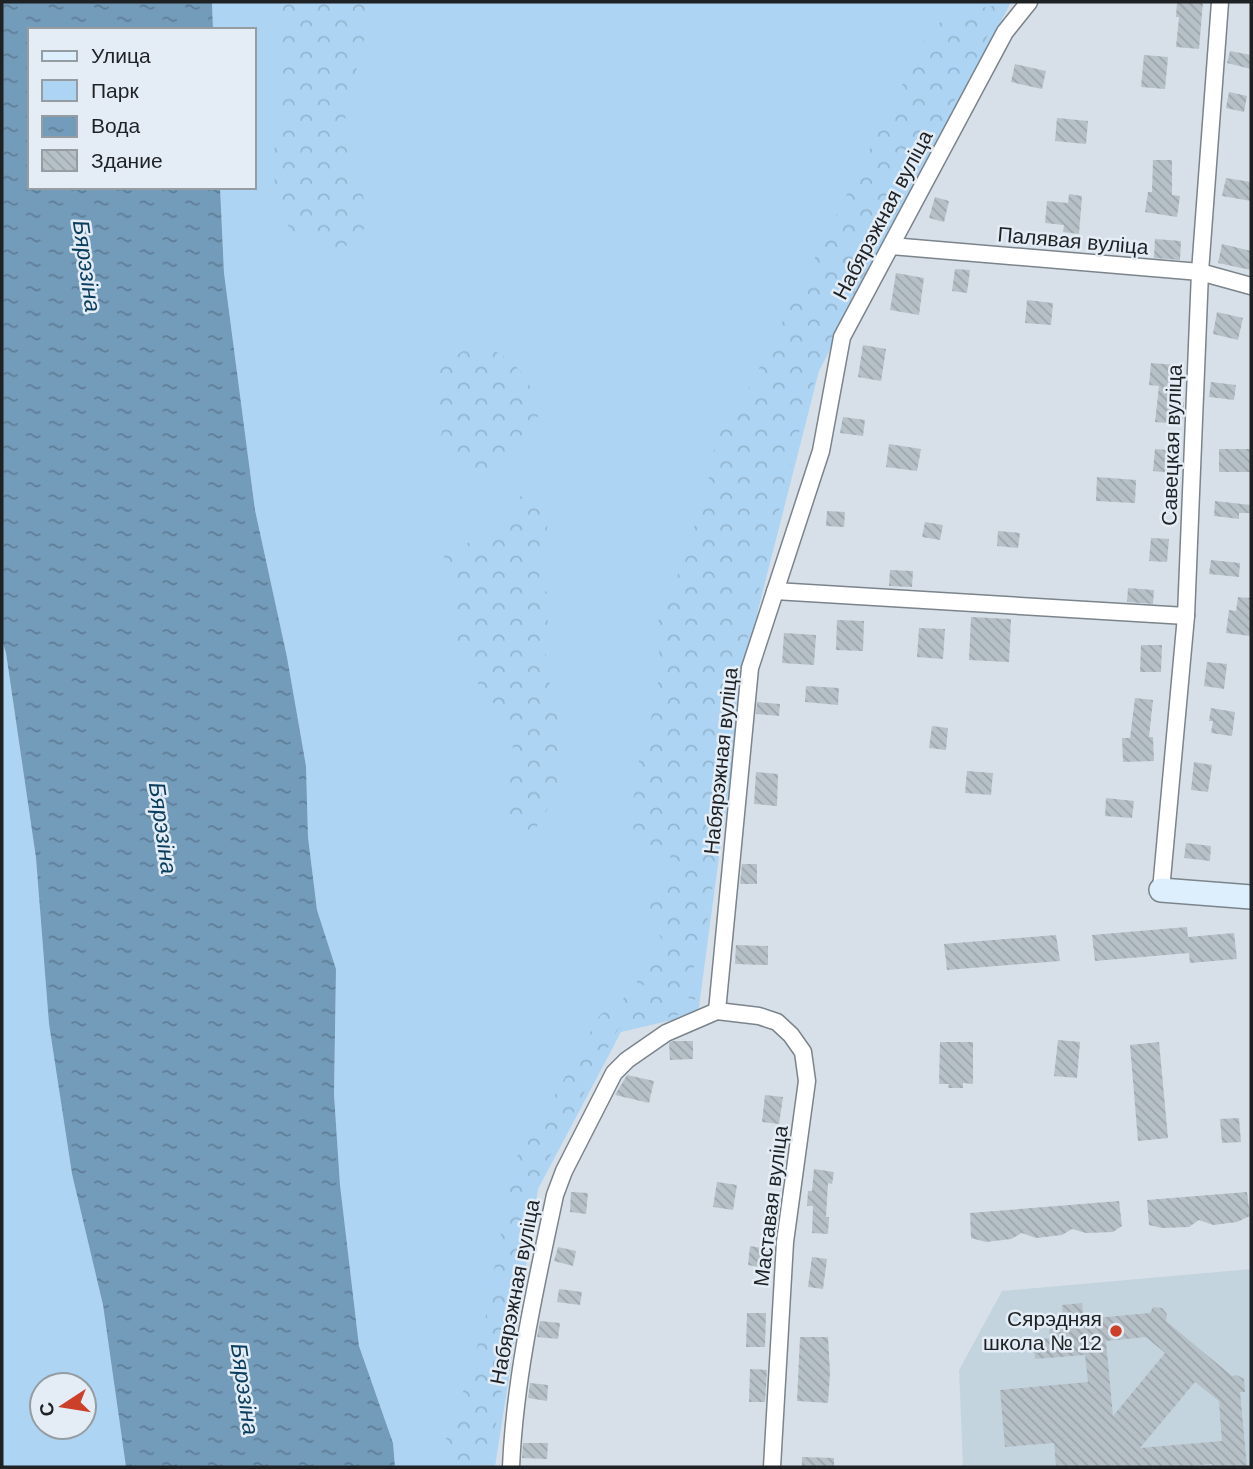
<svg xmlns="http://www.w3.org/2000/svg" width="1253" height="1469" font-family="Helvetica,sans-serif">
<defs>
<pattern id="forest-crowns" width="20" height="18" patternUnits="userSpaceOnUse" patternTransform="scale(1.75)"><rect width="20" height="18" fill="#add4f3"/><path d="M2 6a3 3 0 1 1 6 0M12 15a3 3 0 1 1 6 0" fill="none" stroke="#94b6d0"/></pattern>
<pattern id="water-ripples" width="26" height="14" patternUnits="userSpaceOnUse" patternTransform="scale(1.75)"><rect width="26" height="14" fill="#739bba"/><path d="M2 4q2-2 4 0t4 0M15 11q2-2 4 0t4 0" fill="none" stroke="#5e7e97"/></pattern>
<pattern id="building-back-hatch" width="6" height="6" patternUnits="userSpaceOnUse" patternTransform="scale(1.75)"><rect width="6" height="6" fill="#b6c0c7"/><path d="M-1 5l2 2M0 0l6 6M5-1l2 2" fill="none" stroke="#9ca5ab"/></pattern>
</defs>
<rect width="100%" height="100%" fill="#d7e0e8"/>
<polygon fill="#c4d4df" points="1251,1269 1251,1467 963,1467 959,1370 1002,1291"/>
<g fill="#add4f3" fill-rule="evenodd">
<polygon points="212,2 1011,2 819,371 758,610 721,842 698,1014 621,1032 538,1189 495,1467 395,1467 393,1443 359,1346 340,1185 334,1094 336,969 317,910 308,837 306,766 287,657 255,510 224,273 220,187 254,187 254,30 213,30"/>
<path d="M2 640 6 653 36 858 49 1024 72 1174 103 1305 126 1467H2ZM42 1385H84V1427H42Z"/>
</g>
<g fill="url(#forest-crowns)">
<polygon points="273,2 370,2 371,12 346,110 344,133 352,173 362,192 367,212 363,232 349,245 328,250 292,231 279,214 275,195 274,152 280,115 283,74 278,22"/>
<polygon points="1004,4 822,357 804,413 748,634 705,940 702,954 694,963 694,974 699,983 695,1000 637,983 637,975 653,962 666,947 649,916 650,902 669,881 671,846 651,845 634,833 632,814 637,768 655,705 660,667 657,624 681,567 707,489 718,428 744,398 930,30 953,13"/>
<path d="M487 347C523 365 521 374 542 405L534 426C517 435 506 456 492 470 464 470 457 463 440 442L444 420 435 398 436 377 447 361 468 348Z"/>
<path d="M517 496 533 498 548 517 545 555 539 577 548 595 549 615 545 634 547 674 558 713 564 754 557 794 534 831 519 837 511 831 506 811 514 736 510 719 478 688C479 660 472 654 451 636L454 617 453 573 443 555 495 530Z"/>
<polygon points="635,990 695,1007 694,1011 618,1029 535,1185 489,1467 444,1467 447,1429 468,1380 486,1315 514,1161 541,1120 600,1015"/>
</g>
<polygon fill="url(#water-ripples)" points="2,2 212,2 213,30 30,30 30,187 220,187 224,273 255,510 287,657 306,766 308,837 317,910 336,969 334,1094 340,1185 359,1346 393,1443 395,1467 126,1467 103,1305 72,1174 49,1024 36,858 6,653 2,640"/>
<g fill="url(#building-back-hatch)" fill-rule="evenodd">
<polygon points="1177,2 1203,2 1199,49 1176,47 1179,17 1176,17"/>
<polygon points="1230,51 1251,55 1251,69 1227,63"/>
<polygon points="1144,55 1168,57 1165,89 1141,87"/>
<polygon points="1015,64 1046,71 1042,89 1011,82"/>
<polygon points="1229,92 1247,96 1244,112 1226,108"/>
<polygon points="1057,118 1088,121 1086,144 1055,141"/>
<polygon points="1153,160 1172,160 1172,195 1180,196 1177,217 1145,212 1148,192 1152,192"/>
<polygon points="1226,178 1251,182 1251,201 1222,196"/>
<polygon points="1069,194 1082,196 1079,234 1063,232 1064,225 1045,223 1047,201 1068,203"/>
<polygon points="935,197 949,201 944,222 929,218"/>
<polygon points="1155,239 1181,241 1180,260 1154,258"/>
<polygon points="1222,244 1251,251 1251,270 1218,263"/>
<polygon points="955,269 970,270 967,293 952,291"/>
<polygon points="896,273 924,278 919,315 890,310"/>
<polygon points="1027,300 1053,303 1051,325 1025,323"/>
<polygon points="1217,312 1243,318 1238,340 1213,334"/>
<polygon points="863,345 886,349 881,381 858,377"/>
<polygon points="1151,363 1177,365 1174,401 1184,402 1182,424 1155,422 1159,386 1149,385"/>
<polygon points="1211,382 1236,385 1234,400 1209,397"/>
<polygon points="843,417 865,420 863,436 840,433"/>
<polygon points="889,444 921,449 917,471 886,467"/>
<polygon points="1155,449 1181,451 1179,474 1153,471"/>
<rect x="1219" y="449" width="32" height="23"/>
<polygon points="1097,477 1136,480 1135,503 1096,501"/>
<polygon points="1215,501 1251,505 1251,513 1239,513 1239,519 1214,516"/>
<polygon points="827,511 845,512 844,527 826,526"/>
<polygon points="925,522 943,525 940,540 922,537"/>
<polygon points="998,531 1020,533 1018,548 997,546"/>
<polygon points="1151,538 1169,539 1167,562 1149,561"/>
<polygon points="1211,560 1240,563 1239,577 1209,574"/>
<polygon points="890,570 913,571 912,587 889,586"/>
<polygon points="1128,588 1154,590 1153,604 1127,602"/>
<polygon points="1238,597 1251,598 1251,636 1226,633 1229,610 1236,611"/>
<polygon points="971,617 1011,619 1009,662 969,660"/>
<polygon points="837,620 864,621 863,651 836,650"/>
<polygon points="919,628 945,629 943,659 917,657"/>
<polygon points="784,633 816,635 814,665 782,663"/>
<polygon points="1141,645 1162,645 1161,672 1140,672"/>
<polygon points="1207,662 1227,664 1224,689 1204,686"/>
<polygon points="806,686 839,688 838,705 805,702"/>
<polygon points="1135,698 1153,700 1149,737 1153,737 1154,761 1123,762 1122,738 1130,738"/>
<polygon points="757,702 780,704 779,716 756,714"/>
<polygon points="1211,708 1235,712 1232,736 1211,733 1213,721 1209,721"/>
<polygon points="932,726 948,728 946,750 929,748"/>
<polygon points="1194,762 1212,765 1208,792 1191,790"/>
<polygon points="967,771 993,773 991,795 965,793"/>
<polygon points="756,772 778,774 777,806 754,804"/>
<polygon points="1106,798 1134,801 1132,818 1105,816"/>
<polygon points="1186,843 1211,846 1210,861 1184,858"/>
<polygon points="742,864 757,864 757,884 740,884"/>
<polygon points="1187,927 1188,937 1234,933 1237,959 1190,963 1189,953 1095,961 1092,935"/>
<polygon points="1056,935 1060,961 947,970 944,944"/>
<polygon points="736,945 768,946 768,965 735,964"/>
<polygon points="1058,1040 1080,1042 1077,1078 1054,1076"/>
<polygon points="673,1041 693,1041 693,1059 670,1060 669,1043"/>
<polygon points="940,1042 973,1042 973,1084 963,1083 963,1088 948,1088 949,1084 939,1084"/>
<polygon points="1159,1042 1168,1138 1138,1141 1130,1045"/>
<polygon points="627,1075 654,1081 649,1103 615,1095"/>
<polygon points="765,1095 783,1097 779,1124 762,1122"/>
<polygon points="1239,1118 1241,1142 1222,1143 1220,1119"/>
<polygon points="814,1169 834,1172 832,1184 828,1183 826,1217 829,1217 828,1234 812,1233 813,1206 807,1206 808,1191 812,1191"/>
<polygon points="717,1182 737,1185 733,1210 713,1207"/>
<polygon points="571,1192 588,1193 586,1214 570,1212"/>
<polygon points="1247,1192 1250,1216 1237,1222 1213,1225 1199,1220 1189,1227 1162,1228 1149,1225 1147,1200"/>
<polygon points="1119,1201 1122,1226 1113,1232 1086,1233 1072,1229 1062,1235 1036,1238 1022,1233 1011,1239 986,1242 971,1238 970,1213"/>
<polygon points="750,1246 772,1250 769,1269 748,1265"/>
<polygon points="558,1247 576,1251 573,1266 554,1261"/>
<polygon points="812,1257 827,1259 823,1289 808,1287"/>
<polygon points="559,1289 582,1292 580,1305 557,1302"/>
<path d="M1082 1303 1084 1319 1150 1313 1153 1307 1162 1308 1167 1314 1166 1321 1232 1376 1237 1375 1244 1379 1245 1392H1240L1247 1467H1212V1464L1180 1467H1056L1054 1443 1005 1447 1000 1390 1088 1382 1085 1355 1035 1359 1033 1340 1050 1338 1049 1322 1063 1321 1062 1305ZM1146 1337 1165 1353 1113 1416 1106 1341ZM1195 1382 1219 1401 1222 1441 1140 1448Z"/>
<polygon points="747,1313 766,1313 765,1347 746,1347"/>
<polygon points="540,1321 560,1323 558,1339 537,1337"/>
<polygon points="800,1337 828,1337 830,1372 828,1403 797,1401"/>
<polygon points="750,1369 767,1370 765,1402 749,1402"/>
<polygon points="530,1383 548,1385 547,1401 528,1398"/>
<polygon points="523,1443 548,1443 547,1459 522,1458"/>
<polygon points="802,1457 834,1458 834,1467 802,1467"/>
</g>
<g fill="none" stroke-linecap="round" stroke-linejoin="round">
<defs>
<g id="street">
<polyline points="891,246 1200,272 1251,286"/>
<polyline points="775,591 1186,616"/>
<polyline points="1161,890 1186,616 1200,272 1220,2"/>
<polyline points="717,1011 750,668 821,451 842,337 1005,32 1029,2"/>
<path d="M511 1467C515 1375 536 1285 555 1195L564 1171 614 1073 627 1060 666 1033 717 1011 759 1016 777 1022 791 1035 803 1052 807 1081 785 1242 772 1467"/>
</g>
<polyline id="secondary" points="1161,890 1251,897"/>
</defs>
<use href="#street" stroke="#7b848b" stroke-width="19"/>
<use href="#secondary" stroke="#7b848b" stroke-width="26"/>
<use href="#street" stroke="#fff" stroke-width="16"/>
<use href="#secondary" stroke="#ddeffc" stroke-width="23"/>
</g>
<circle fill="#cc402a" stroke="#e4edf5" stroke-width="2.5" cx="1116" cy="1331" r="7"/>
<g text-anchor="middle" stroke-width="5" stroke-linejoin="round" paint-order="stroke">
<g font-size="21" fill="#1e2225" stroke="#e4edf5">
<text transform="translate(883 215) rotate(-62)" y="7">Набярэжная вуліца</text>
<text transform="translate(1073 241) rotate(5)" y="7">Палявая вуліца</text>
<text transform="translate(1172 445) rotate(-88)" y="7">Савецкая вуліца</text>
<text transform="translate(721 761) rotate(-84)" y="7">Набярэжная вуліца</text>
<text transform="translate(771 1206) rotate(-83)" y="7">Маставая вуліца</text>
<text transform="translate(515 1292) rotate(-79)" y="7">Набярэжная вуліца</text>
</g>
<g font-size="21" fill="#1e2225" stroke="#e4edf5" text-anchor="end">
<text x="1102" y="1326">Сярэдняя<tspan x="1102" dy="24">школа № 12</tspan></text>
</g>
<g font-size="23" font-style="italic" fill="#0a3d5d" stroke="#e4edf5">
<text transform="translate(87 266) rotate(82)" y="8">Бярэзіна</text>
<text transform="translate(163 828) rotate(82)" y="8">Бярэзіна</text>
<text transform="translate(245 1389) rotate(82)" y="8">Бярэзіна</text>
</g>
</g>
<rect width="1253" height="1469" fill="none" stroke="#1e2225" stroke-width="7"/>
<rect x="28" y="28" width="228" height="161" fill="#e4edf5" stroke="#959ca2" stroke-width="2"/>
<rect x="42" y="51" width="35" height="10" fill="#ddeffc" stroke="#959ca2" stroke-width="2"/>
<text x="91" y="63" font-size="21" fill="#1e2225">Улица</text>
<rect x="42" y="80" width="35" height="21" fill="#add4f3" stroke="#959ca2" stroke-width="2"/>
<text x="91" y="98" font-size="21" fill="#1e2225">Парк</text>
<rect x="42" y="116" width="35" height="21" fill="url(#water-ripples)" stroke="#959ca2" stroke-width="2"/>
<text x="91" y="133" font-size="21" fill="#1e2225">Вода</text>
<rect x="42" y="150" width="35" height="21" fill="url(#building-back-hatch)" stroke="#959ca2" stroke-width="2"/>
<text x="91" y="168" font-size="21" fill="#1e2225">Здание</text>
<g transform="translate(63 1406) rotate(258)"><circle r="33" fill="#e4edf5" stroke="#959ca2" stroke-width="2"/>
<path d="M0-5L12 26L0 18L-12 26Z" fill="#cc402a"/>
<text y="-10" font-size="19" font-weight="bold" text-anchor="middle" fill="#1e2225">С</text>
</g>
</svg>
